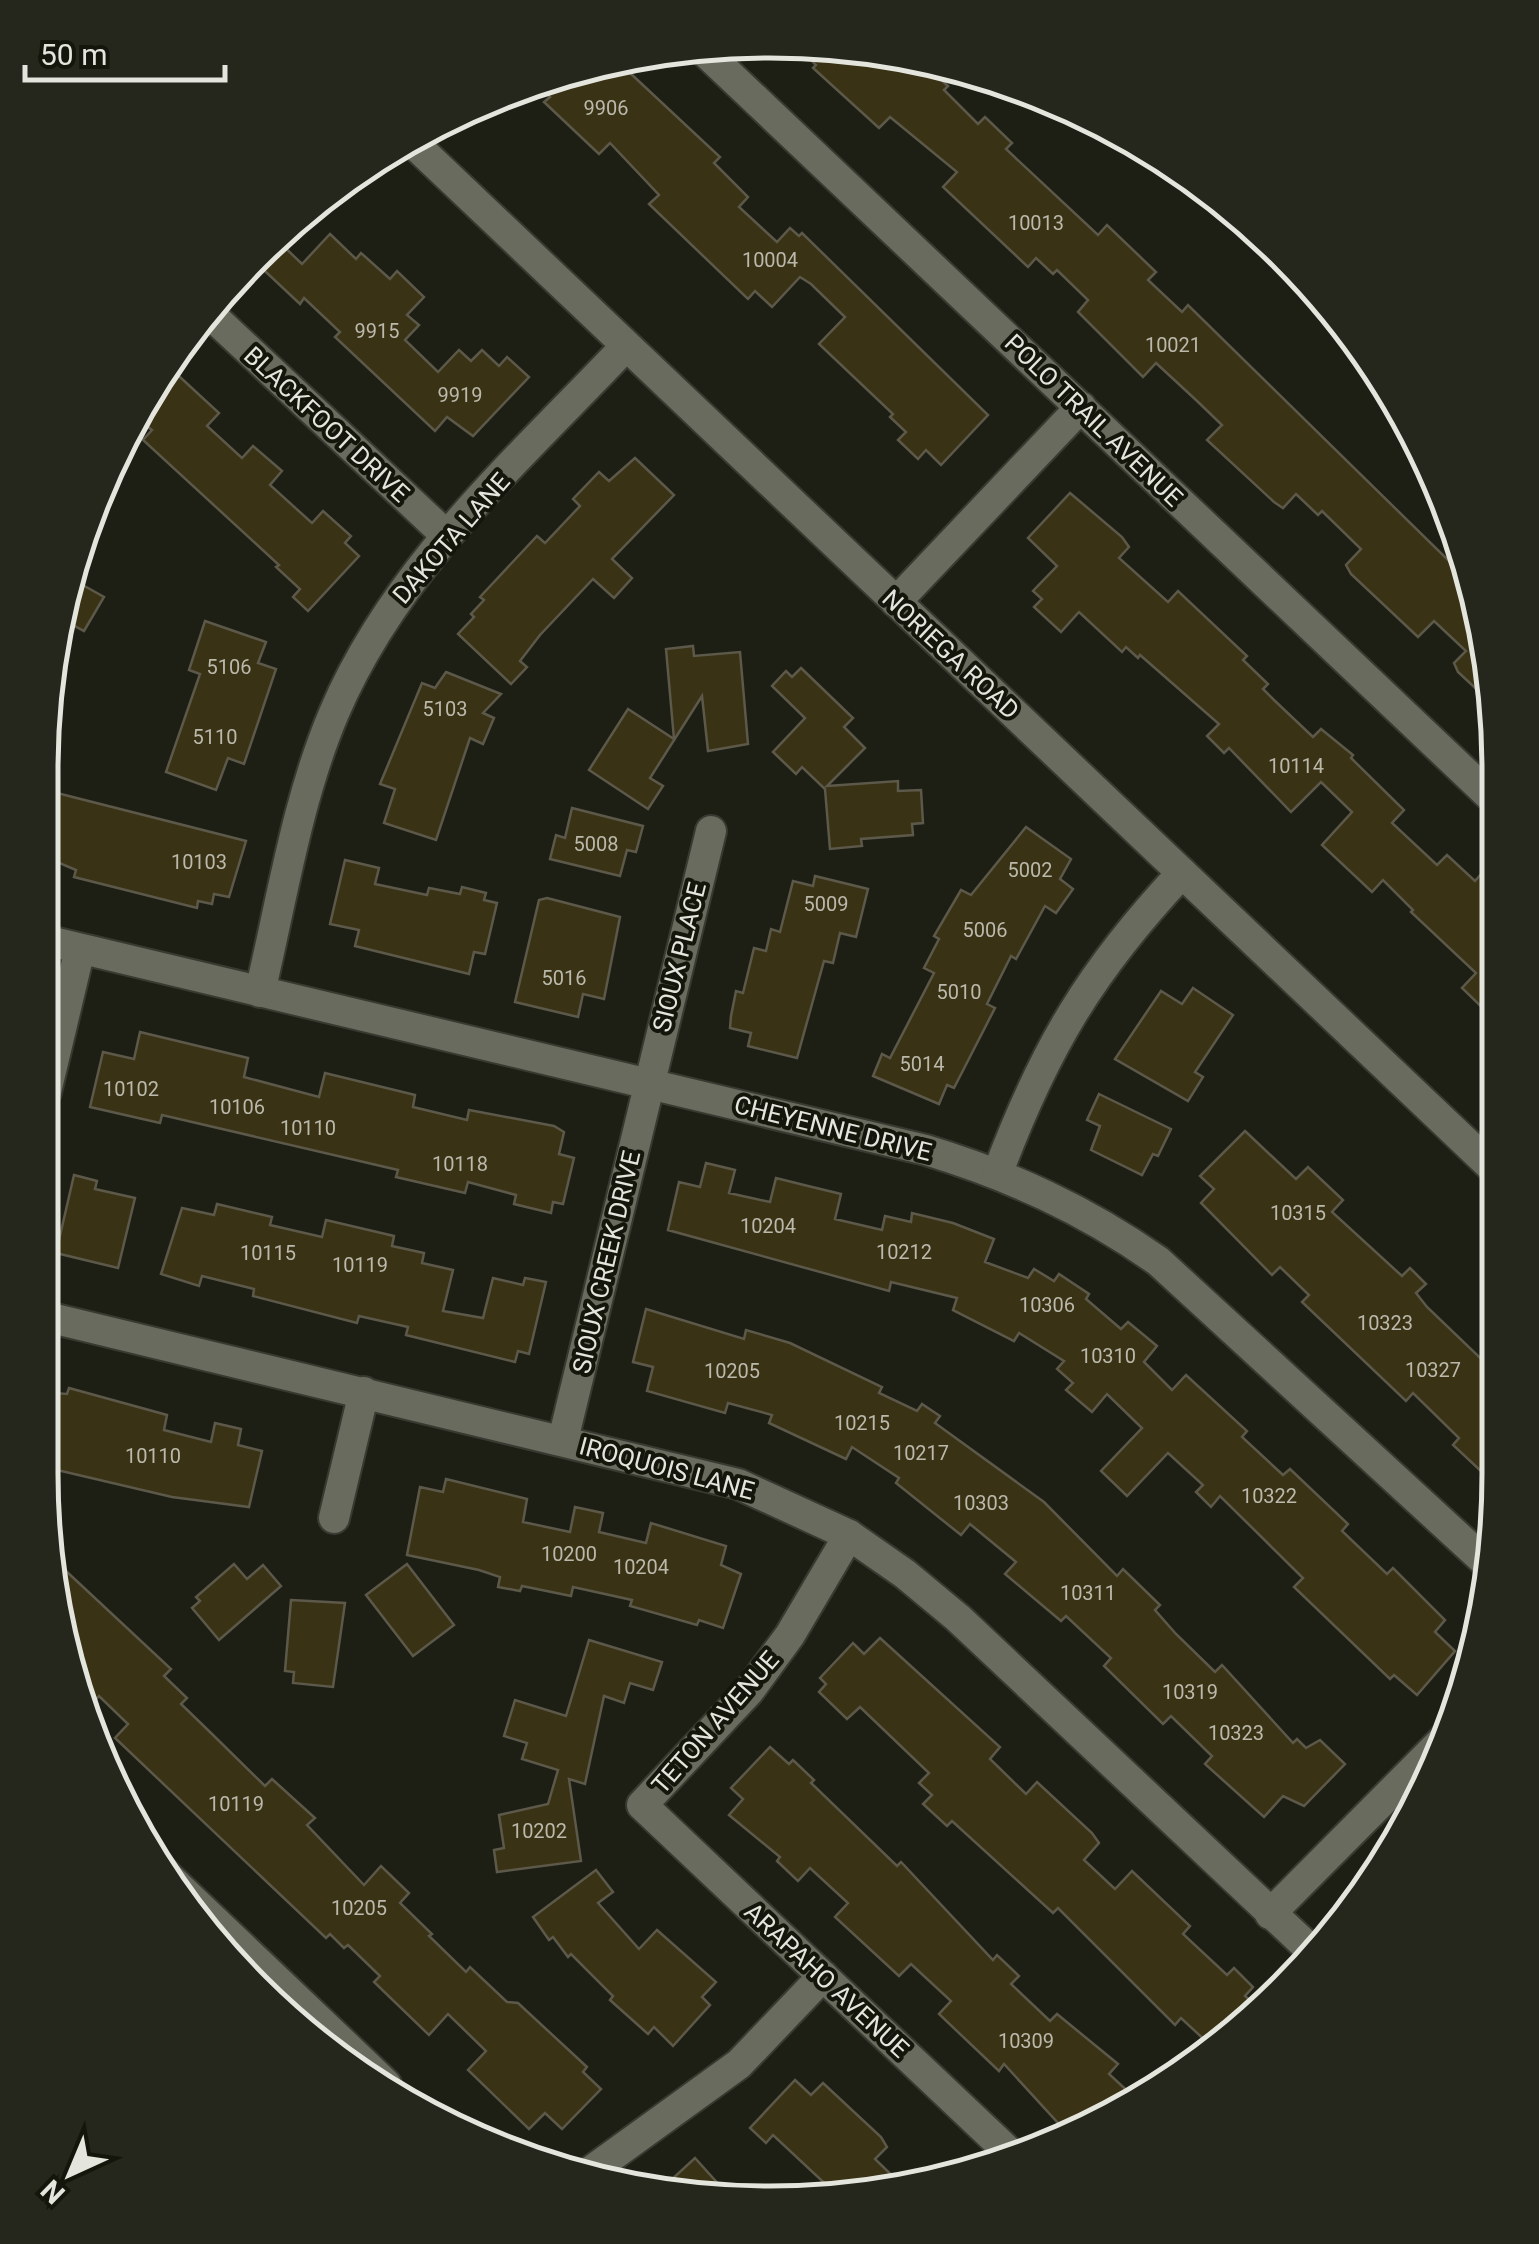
<svg xmlns="http://www.w3.org/2000/svg" width="1539" height="2244" font-family="Roboto,sans-serif">
<rect width="100%" height="100%" fill="#1d1f14"/>
<g fill="#3a3214" stroke="#5c584a" stroke-width="2.5">
<polygon points="818,45 899,53 927,75 931,71 948,86 944,90 978,124 985,117 1012,143 1006,149 1098,235 1107,225 1156,272 1148,280 1182,312 1188,305 1452,564 1460,555 1485,628 1486,698 1458,672 1454,663 1466,651 1434,621 1418,637 1351,574 1346,565 1361,549 1322,511 1318,515 1296,494 1283,508 1274,502 1207,440 1222,425 1196,400 1156,363 1143,377 1078,312 1088,300 1057,270 1053,274 1036,258 1028,267 943,187 957,172 890,117 879,128 813,68 816,65 807,56"/>
<polygon points="614,58 720,157 714,163 748,197 739,207 777,242 790,228 799,236 802,233 988,415 941,465 926,450 918,459 898,440 906,432 890,417 893,414 819,344 845,317 811,284 800,277 772,307 755,291 748,299 649,204 659,195 610,143 599,154 544,102 550,97 537,82"/>
<polygon points="330,234 356,259 361,253 390,279 397,271 424,297 407,315 419,325 405,340 438,372 459,350 471,361 482,350 499,366 507,357 529,377 473,436 447,417 435,431 335,337 340,332 304,298 300,304 251,258 274,237 302,264"/>
<polygon points="168,366 219,413 207,426 242,458 253,446 282,471 270,485 312,523 323,511 351,536 345,543 359,556 308,611 293,597 300,589 276,567 279,565 143,440 152,430 133,416"/>
<polygon points="635,458 674,495 612,559 632,578 614,598 593,579 540,635 520,661 527,667 511,684 458,634 474,617 471,614 484,600 480,597 537,536 545,543 580,506 573,499 599,472 609,481"/>
<polygon points="1070,493 1122,537 1129,547 1119,558 1168,602 1178,591 1247,656 1243,660 1268,684 1263,689 1274,700 1313,737 1321,729 1353,755 1351,758 1404,810 1392,823 1437,865 1447,855 1475,881 1489,865 1491,1016 1462,988 1476,973 1411,912 1413,910 1383,880 1372,892 1322,845 1352,812 1321,782 1291,812 1229,748 1224,753 1207,736 1219,724 1140,655 1138,658 1126,647 1122,652 1079,612 1061,632 1034,607 1042,599 1033,591 1057,566 1028,538"/>
<polygon points="72,579 104,597 84,631 58,617"/>
<polygon points="205,621 266,642 258,663 276,669 244,764 228,758 216,790 166,772 200,674 189,670"/>
<polygon points="693,646 694,656 740,652 748,744 708,751 702,696 650,778 663,786 648,809 589,770 628,709 674,739 666,649"/>
<polygon points="801,668 853,718 844,727 865,748 827,786 898,781 898,791 921,790 923,823 912,824 913,835 861,839 862,846 830,849 825,789 802,767 796,774 773,752 805,718 772,686 786,671 792,677"/>
<polygon points="446,672 501,694 483,713 494,718 483,744 470,738 436,840 384,823 395,789 380,784 422,683 435,688"/>
<polygon points="57,793 246,841 229,897 214,894 212,904 198,901 197,908 74,877 76,870 50,859"/>
<polygon points="572,808 643,826 636,852 627,850 620,876 550,859 556,835 565,838"/>
<polygon points="1026,827 1071,859 1060,879 1073,889 1056,913 1045,906 1016,959 1011,956 987,1004 995,1008 954,1088 947,1085 939,1104 873,1076 882,1054 890,1058 934,973 924,968 939,939 934,936 961,890 971,895"/>
<polygon points="345,860 379,868 375,884 427,895 429,888 460,894 462,887 486,893 484,900 497,903 485,954 474,952 469,974 355,946 359,930 330,924"/>
<polygon points="815,876 868,889 856,937 840,933 833,963 824,961 797,1058 748,1046 751,1033 730,1028 731,1016 736,991 743,993 754,948 766,951 771,929 780,932 793,881 813,886"/>
<polygon points="547,898 620,917 604,999 583,994 578,1017 515,1002 539,900"/>
<polygon points="1193,988 1233,1015 1195,1072 1203,1077 1188,1101 1115,1059 1161,991 1182,1004"/>
<polygon points="140,1032 248,1058 244,1077 319,1097 325,1073 415,1095 413,1107 467,1120 469,1110 554,1126 564,1132 559,1154 574,1158 563,1204 553,1202 551,1213 514,1204 516,1195 468,1182 465,1193 396,1177 398,1170 162,1115 160,1123 90,1107 103,1052 134,1059"/>
<polygon points="1099,1094 1171,1129 1158,1156 1153,1154 1142,1175 1091,1150 1100,1126 1087,1120"/>
<polygon points="1245,1131 1296,1179 1308,1167 1343,1200 1332,1212 1402,1276 1410,1268 1426,1284 1416,1293 1427,1307 1497,1374 1498,1487 1453,1445 1459,1438 1413,1393 1406,1401 1302,1302 1309,1295 1280,1267 1272,1275 1201,1203 1214,1189 1200,1176"/>
<polygon points="706,1163 735,1170 729,1193 770,1202 776,1178 804,1185 841,1194 835,1219 882,1230 885,1216 911,1222 912,1213 953,1223 994,1239 985,1262 1028,1278 1034,1269 1054,1281 1059,1274 1089,1294 1086,1299 1121,1329 1128,1322 1157,1346 1144,1362 1172,1390 1186,1375 1247,1431 1242,1437 1283,1475 1290,1469 1348,1524 1342,1531 1387,1574 1393,1568 1445,1620 1435,1632 1455,1651 1417,1695 1394,1675 1390,1679 1294,1587 1303,1578 1220,1496 1211,1507 1196,1492 1203,1485 1168,1453 1127,1496 1101,1471 1142,1428 1107,1394 1092,1412 1066,1390 1073,1383 1057,1369 1064,1361 1019,1333 1014,1341 953,1310 957,1298 891,1282 889,1291 668,1230 679,1182 700,1187"/>
<polygon points="74,1175 97,1181 95,1189 135,1198 118,1268 56,1253"/>
<polygon points="217,1204 272,1217 270,1225 322,1237 326,1220 394,1236 392,1246 424,1253 422,1263 453,1270 443,1311 483,1318 493,1278 523,1285 525,1278 546,1282 529,1354 518,1351 515,1362 406,1335 408,1327 359,1316 357,1323 253,1296 254,1289 202,1276 199,1286 161,1274 182,1208 214,1215"/>
<polygon points="646,1309 744,1339 746,1330 790,1343 882,1387 879,1393 917,1411 922,1404 940,1416 935,1423 1044,1502 1117,1576 1123,1569 1160,1605 1155,1610 1176,1634 1215,1672 1222,1665 1293,1743 1297,1739 1306,1748 1320,1740 1345,1764 1304,1806 1283,1796 1264,1817 1205,1764 1212,1756 1171,1716 1163,1724 1104,1666 1111,1658 1066,1616 1061,1621 1005,1574 1016,1562 970,1524 961,1535 896,1483 899,1478 852,1447 846,1459 769,1423 772,1415 728,1403 725,1413 647,1391 653,1367 633,1362"/>
<polygon points="69,1388 167,1415 164,1430 211,1442 215,1423 241,1429 238,1445 262,1451 249,1507 172,1497 40,1466 41,1392 67,1394"/>
<polygon points="446,1479 527,1499 523,1522 570,1532 575,1507 603,1513 599,1532 646,1543 651,1523 726,1546 721,1565 741,1574 723,1628 699,1620 697,1625 630,1606 632,1600 573,1587 571,1596 522,1586 520,1591 498,1587 500,1577 479,1570 407,1555 420,1487 443,1492"/>
<polygon points="51,1557 171,1669 164,1676 187,1698 181,1704 211,1733 265,1786 272,1779 315,1818 307,1825 364,1885 381,1866 409,1893 400,1903 432,1934 429,1936 466,1972 470,1967 507,2002 518,2003 587,2067 583,2072 601,2089 562,2129 545,2113 529,2129 468,2070 486,2051 448,2014 429,2035 374,1982 380,1976 348,1945 344,1948 330,1934 326,1938 115,1738 128,1724 99,1696 86,1710 65,1664"/>
<polygon points="234,1564 247,1579 263,1565 281,1586 219,1640 192,1608 200,1601 196,1597"/>
<polygon points="407,1564 454,1625 413,1656 366,1595"/>
<polygon points="291,1600 345,1603 333,1687 293,1683 294,1672 285,1671"/>
<polygon points="880,1638 1000,1747 990,1759 1026,1794 1037,1782 1092,1833 1099,1843 1084,1860 1115,1889 1132,1871 1190,1926 1183,1934 1227,1975 1234,1968 1253,1987 1245,1996 1259,2009 1210,2045 1181,2018 1175,2025 1058,1908 1053,1913 952,1821 947,1826 923,1804 932,1795 919,1783 929,1773 860,1707 847,1719 819,1692 826,1684 820,1678 853,1643 864,1654"/>
<polygon points="589,1640 662,1662 653,1690 630,1683 624,1703 604,1696 585,1784 569,1779 581,1861 497,1872 494,1850 504,1848 499,1815 548,1804 558,1770 522,1759 527,1743 504,1736 515,1700 566,1716"/>
<polygon points="770,1747 789,1764 793,1760 814,1780 811,1783 897,1866 901,1862 993,1960 997,1955 1019,1976 1011,1984 1050,2021 1057,2014 1118,2064 1109,2074 1135,2098 1093,2128 1070,2136 1004,2064 999,2071 939,2014 951,2001 911,1964 899,1976 835,1917 848,1903 810,1868 798,1881 777,1861 780,1857 729,1815 743,1799 731,1788"/>
<polygon points="596,1870 613,1892 598,1903 639,1949 657,1930 716,1982 702,1997 710,2005 673,2046 654,2027 648,2034 610,2000 613,1996 571,1954 568,1957 553,1937 549,1940 533,1917"/>
<polygon points="795,2080 811,2095 823,2083 881,2137 887,2147 875,2159 907,2190 835,2193 773,2135 766,2143 750,2128"/>
<polygon points="695,2158 721,2187 710,2197 675,2198 657,2193"/>
</g>
<g fill="none" stroke-linecap="round" stroke-linejoin="round">
<defs>
<g id="minor">
<polyline points="700,47 1488,794"/>
<polyline points="409,139 1494,1169"/>
<polyline points="209,313 447,536"/>
<polyline points="896,602 1081,407"/>
<path d="M49 941 926 1150C1011 1176 1084 1209 1158 1261L1490 1566"/>
<path d="M260 992C282 899 297 800 334 713 396 567 519 459 626 346"/>
<polyline points="46,1092 80,949"/>
<path d="M998 1172C1045 1047 1091 970 1182 873"/>
<polyline points="43,1316 738,1484 849,1535 905,1574 958,1618 1315,1954"/>
<polyline points="563,1440 711,831"/>
<polyline points="334,1518 364,1392"/>
<polyline points="849,1535 790,1635 749,1691 642,1805 1013,2156"/>
<polyline points="157,1866 386,2084"/>
<polyline points="1270,1914 1450,1733"/>
<polyline points="587,2174 739,2064 823,1976"/>
</g>
</defs>
<use href="#minor" stroke="#383a32" stroke-width="34"/>
<use href="#minor" stroke="#686b5d" stroke-width="30"/>
</g>
<g text-anchor="middle" stroke-width="8" stroke-linejoin="round" paint-order="stroke">
<g font-size="20" fill="#bab9ac">
<text x="606" y="115">9906</text>
<text x="1036" y="230">10013</text>
<text x="770" y="267">10004</text>
<text x="377" y="338">9915</text>
<text x="1173" y="352">10021</text>
<text x="460" y="402">9919</text>
<text x="229" y="674">5106</text>
<text x="445" y="716">5103</text>
<text x="215" y="744">5110</text>
<text x="1296" y="773">10114</text>
<text x="596" y="851">5008</text>
<text x="199" y="869">10103</text>
<text x="1030" y="877">5002</text>
<text x="826" y="911">5009</text>
<text x="985" y="937">5006</text>
<text x="564" y="985">5016</text>
<text x="959" y="999">5010</text>
<text x="922" y="1071">5014</text>
<text x="131" y="1096">10102</text>
<text x="237" y="1114">10106</text>
<text x="308" y="1135">10110</text>
<text x="460" y="1171">10118</text>
<text x="1298" y="1220">10315</text>
<text x="768" y="1233">10204</text>
<text x="904" y="1259">10212</text>
<text x="268" y="1260">10115</text>
<text x="360" y="1272">10119</text>
<text x="1047" y="1312">10306</text>
<text x="1385" y="1330">10323</text>
<text x="1108" y="1363">10310</text>
<text x="1433" y="1377">10327</text>
<text x="732" y="1378">10205</text>
<text x="862" y="1430">10215</text>
<text x="921" y="1460">10217</text>
<text x="153" y="1463">10110</text>
<text x="1269" y="1503">10322</text>
<text x="981" y="1510">10303</text>
<text x="569" y="1561">10200</text>
<text x="641" y="1574">10204</text>
<text x="1088" y="1600">10311</text>
<text x="1190" y="1699">10319</text>
<text x="1236" y="1740">10323</text>
<text x="236" y="1811">10119</text>
<text x="539" y="1838">10202</text>
<text x="359" y="1915">10205</text>
<text x="1026" y="2048">10309</text>
</g>
<g font-size="25" fill="#e4e6de" stroke="#14160b">
<text transform="translate(1094 420) rotate(44)" y="9">POLO TRAIL AVENUE</text>
<text transform="translate(327 424) rotate(43)" y="9">BLACKFOOT DRIVE</text>
<text transform="translate(451 538) rotate(-49)" y="9">DAKOTA LANE</text>
<text transform="translate(951 654) rotate(43)" y="9">NORIEGA ROAD</text>
<text transform="translate(679 957) rotate(-76)" y="9">SIOUX PLACE</text>
<text transform="translate(833 1128) rotate(14)" y="9">CHEYENNE DRIVE</text>
<text transform="translate(606 1262) rotate(-77)" y="9">SIOUX CREEK DRIVE</text>
<text transform="translate(667 1468) rotate(15)" y="9">IROQUOIS LANE</text>
<text transform="translate(715 1722) rotate(-49)" y="9">TETON AVENUE</text>
<text transform="translate(827 1980) rotate(43)" y="9">ARAPAHO AVENUE</text>
</g>
</g>
<path d="M0 0H1539V2244H0ZM770 58H770A712 712 0 0 1 1482 770V1474A712 712 0 0 1 770 2186H770A712 712 0 0 1 58 1474V770A712 712 0 0 1 770 58Z" fill="#25271c" fill-rule="evenodd"/>
<path fill="none" stroke="#e4e6de" stroke-width="5" d="M770 58H770A712 712 0 0 1 1482 770V1474A712 712 0 0 1 770 2186H770A712 712 0 0 1 58 1474V770A712 712 0 0 1 770 58Z"/>
<g transform="translate(70 2174) rotate(224)" stroke="#14160b" stroke-width="8" paint-order="stroke">
<path d="M0-8L18 38L0 25L-18 38Z" fill="#e4e6de"/>
<text y="-15" font-size="28" font-weight="bold" text-anchor="middle" fill="#e4e6de">N</text>
</g>
<path d="M25 65v15h200v-15" fill="none" stroke="#e4e6de" stroke-width="5"/>
<text x="40" y="65" font-size="30" fill="#e4e6de" stroke="#14160b" stroke-width="8" paint-order="stroke">50 m</text>
</svg>
